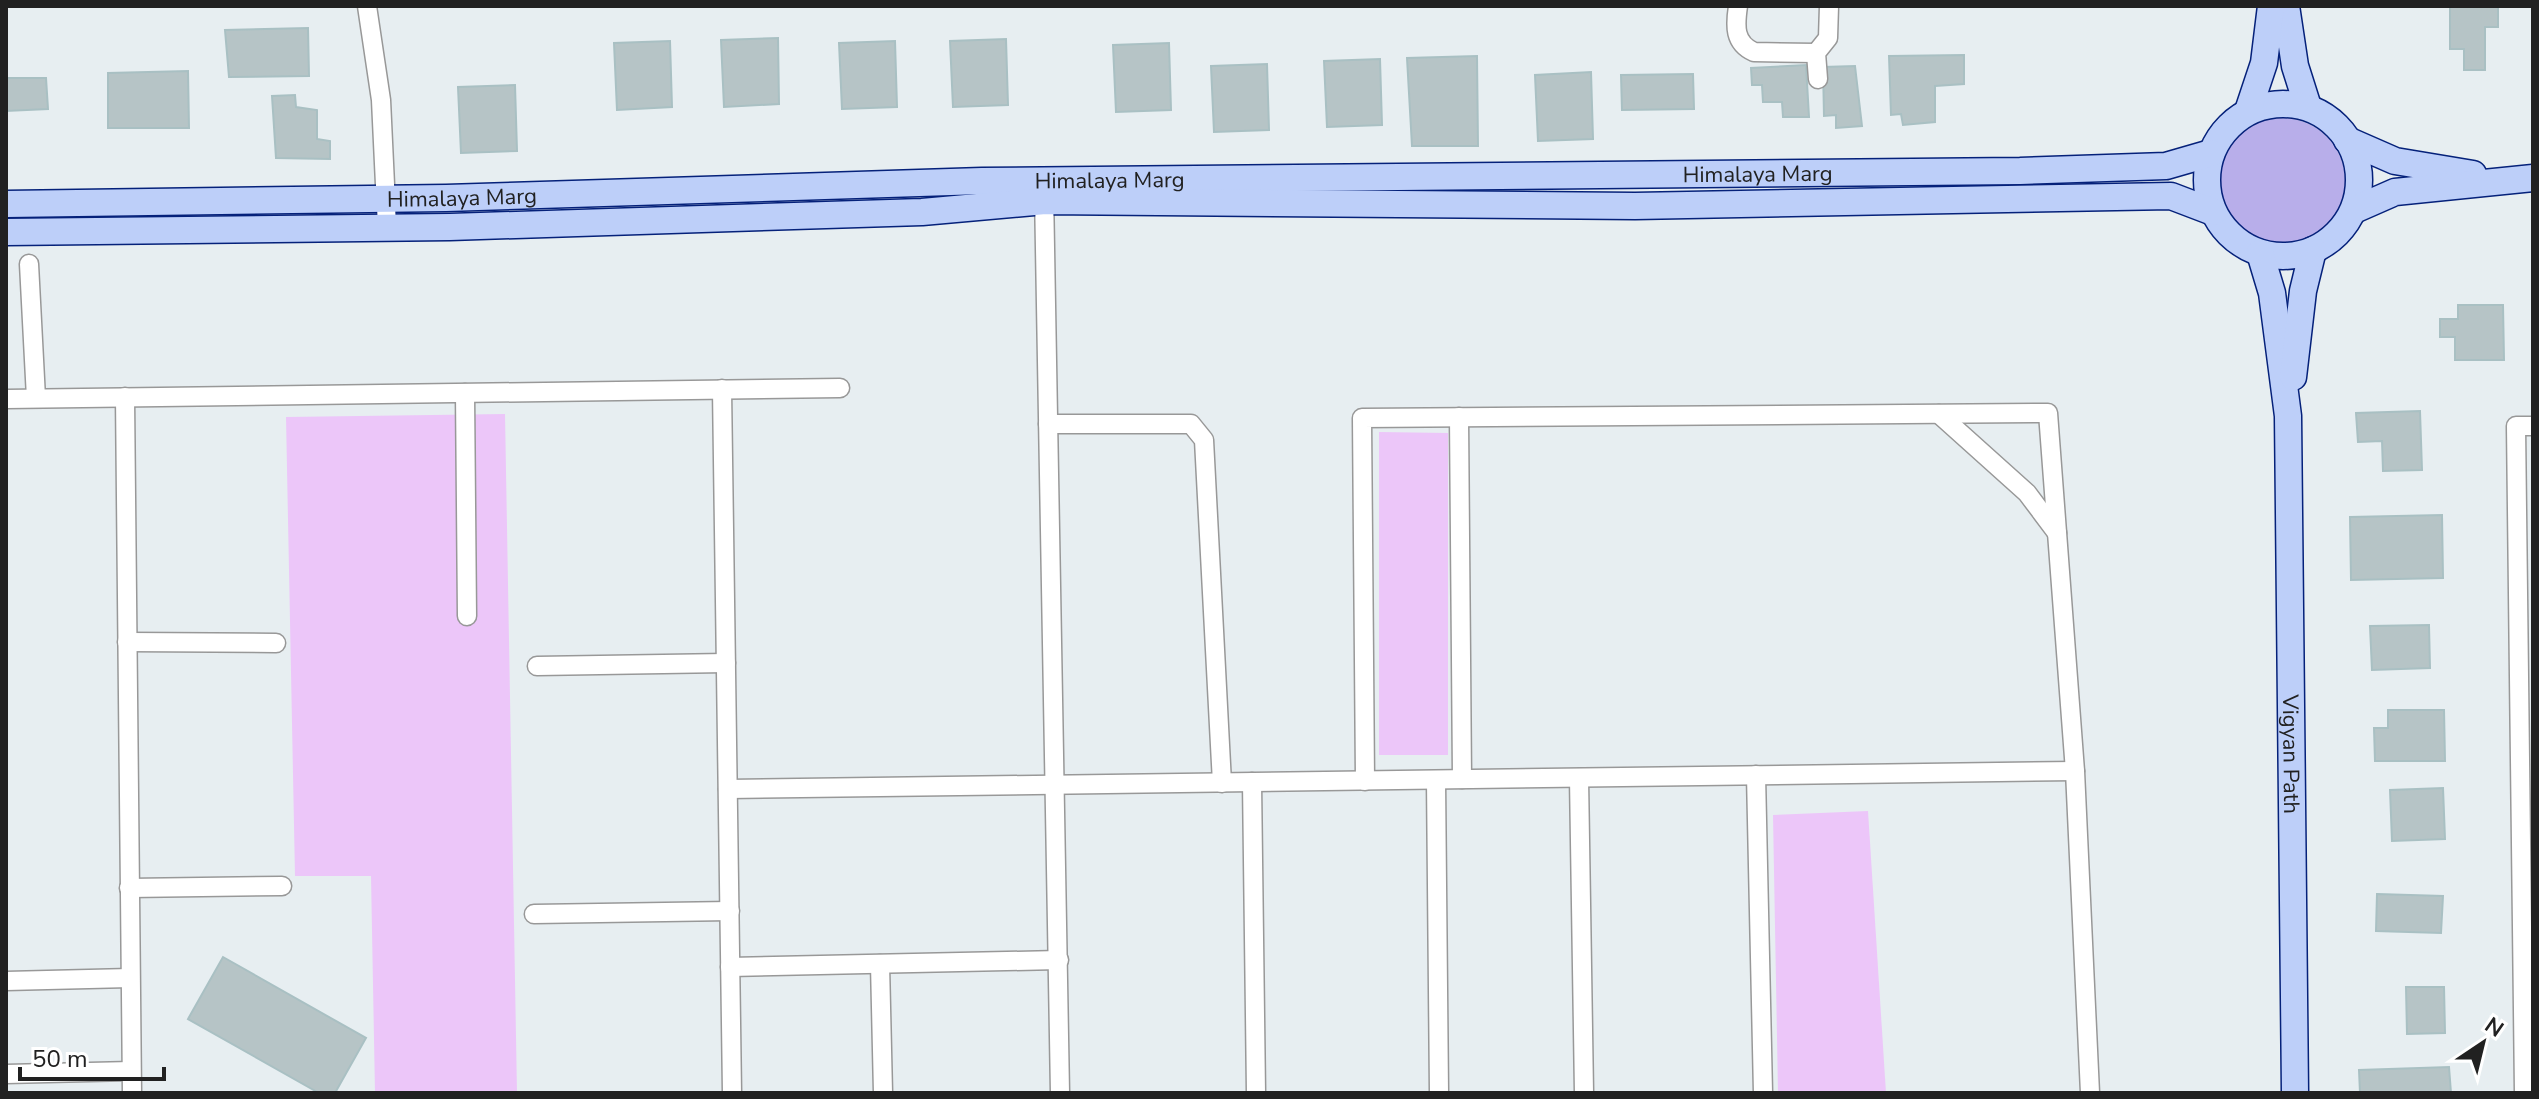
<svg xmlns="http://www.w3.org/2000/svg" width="2539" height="1099" font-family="'Nunito Sans',sans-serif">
<rect width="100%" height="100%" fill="#e7eef1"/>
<circle fill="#b8aeea" cx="2282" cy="181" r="63"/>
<g fill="#ecc6f9">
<polygon points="505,414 517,1093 375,1093 371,876 295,876 286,417"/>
<polygon points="1379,432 1448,433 1448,755 1379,755"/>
<polygon points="1868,811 1886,1093 1778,1093 1773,815"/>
</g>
<g fill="#b6c4c6" stroke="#a9c0c3" stroke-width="2">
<polygon points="2450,6 2498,6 2498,27 2485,27 2485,70 2464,70 2464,49 2450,49"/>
<polygon points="308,28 309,76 229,77 225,30"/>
<polygon points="778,38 779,104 724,107 721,40"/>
<polygon points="1006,39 1008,105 953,107 950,41"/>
<polygon points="670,41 672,107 617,110 614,43"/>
<polygon points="895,41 897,107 842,109 839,43"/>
<polygon points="1169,43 1171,110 1116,112 1113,45"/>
<polygon points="1964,55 1964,84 1935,86 1935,122 1903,125 1901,114 1891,115 1889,56"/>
<polygon points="1477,56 1478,146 1412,146 1407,58"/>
<polygon points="1380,59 1382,125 1327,127 1324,61"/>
<polygon points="1267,64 1269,130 1214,132 1211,66"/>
<polygon points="1806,65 1809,117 1783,117 1782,102 1763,102 1762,85 1752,85 1751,68"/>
<polygon points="1855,66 1862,126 1836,128 1836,115 1824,116 1823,67"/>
<polygon points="188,71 189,128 108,128 108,73"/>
<polygon points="1591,72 1593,139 1538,141 1535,75"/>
<polygon points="1693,74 1694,109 1622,110 1621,75"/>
<polygon points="6,78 46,78 48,109 6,111"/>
<polygon points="515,85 517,151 461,153 458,87"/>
<polygon points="295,95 296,107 317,110 317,139 330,141 330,159 276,158 272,96"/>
<polygon points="2458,305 2503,305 2504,360 2455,360 2455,337 2440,337 2440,319 2458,319"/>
<polygon points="2420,411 2422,470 2383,471 2382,441 2358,442 2356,413"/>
<polygon points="2442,515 2443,578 2351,580 2350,517"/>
<polygon points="2429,625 2430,668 2372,670 2370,626"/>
<polygon points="2388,710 2444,710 2445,761 2375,761 2374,728 2388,728"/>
<polygon points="2443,788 2445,839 2392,841 2390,790"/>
<polygon points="2377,894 2443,896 2441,933 2376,931"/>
<polygon points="223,957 366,1038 335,1093 319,1093 188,1019"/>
<polygon points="2406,987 2444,987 2445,1033 2407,1034"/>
<polygon points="2449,1067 2451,1093 2360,1093 2359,1070"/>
</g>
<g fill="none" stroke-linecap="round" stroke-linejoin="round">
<defs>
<g id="street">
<polyline points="367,6 381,100 387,227"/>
<path d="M1738 6C1735 26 1734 43 1754 52L1816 53"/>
<polyline points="1818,79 1816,53 1828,38 1829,6"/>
<polyline points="1044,192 1060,1093"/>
<polyline points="29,264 36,398"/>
<polyline points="722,389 732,1093"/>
<polyline points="465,393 467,616"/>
<polyline points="125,397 132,1093"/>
<polyline points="6,399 840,388"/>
<polyline points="1939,414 2027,493 2057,533"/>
<polyline points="1459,417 1462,779"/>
<polyline points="1048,424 1191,424 1204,440 1222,783"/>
<polyline points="127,642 276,643"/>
<polyline points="537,666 726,663"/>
<polyline points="1756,775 1763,1093"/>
<polyline points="1579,778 1584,1093"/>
<polyline points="1436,780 1439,1093"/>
<polyline points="1365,781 1362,418 2048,413 2075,771 2090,1093"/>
<polyline points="1252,782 1256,1093"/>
<polyline points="728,789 2075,771"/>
<polyline points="129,888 282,886"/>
<polyline points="534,914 730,911"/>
<polyline points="880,964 883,1093"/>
<polyline points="730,967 1059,960"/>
<polyline points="6,981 130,978"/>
<polyline points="6,1074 131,1071"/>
<polyline points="2524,1093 2516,426 2533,426"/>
</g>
<g id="secondary">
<polyline points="2286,6 2295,66 2308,107"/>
<circle cx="2283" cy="180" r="76"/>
<polyline points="2248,111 2264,63 2271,6"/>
<polyline points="2347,140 2395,161 2473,174"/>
<path id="s1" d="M6 204 446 198 982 181 2020 171 2166 166 2211 153"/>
<polyline points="2354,210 2395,192 2533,178"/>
<polyline points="6,232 450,227 922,212 1045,201 1635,206 2171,196 2213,212"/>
<path id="s2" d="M2260 253 2272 293 2288 416 2295 1093"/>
<polyline points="2293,377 2303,291 2313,250"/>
</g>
</defs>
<use href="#street" stroke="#989898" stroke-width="21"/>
<use href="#secondary" stroke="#05217a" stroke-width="29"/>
<use href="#street" stroke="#fff" stroke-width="18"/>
<use href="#secondary" stroke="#bdcff9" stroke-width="26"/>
</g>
<g text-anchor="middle" stroke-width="6" stroke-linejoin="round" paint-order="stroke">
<g font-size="22" fill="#212121" stroke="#fff">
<text dy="8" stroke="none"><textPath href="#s1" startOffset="1752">Himalaya Marg</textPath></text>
<text dy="8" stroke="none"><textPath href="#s1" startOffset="1104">Himalaya Marg</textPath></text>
<text dy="8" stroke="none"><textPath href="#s1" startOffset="456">Himalaya Marg</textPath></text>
<text dy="8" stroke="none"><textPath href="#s2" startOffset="504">Vigyan Path</textPath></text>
</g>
</g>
<rect width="2539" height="1099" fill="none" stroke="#212121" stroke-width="16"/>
<g transform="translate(2483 1043) rotate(35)" stroke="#ffffff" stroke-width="6" paint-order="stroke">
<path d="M0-6L14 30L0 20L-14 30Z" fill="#212121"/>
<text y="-12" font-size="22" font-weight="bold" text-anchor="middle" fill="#212121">N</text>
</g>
<path d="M20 1067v12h144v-12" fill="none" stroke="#212121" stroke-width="4"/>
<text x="32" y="1067" font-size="24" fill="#212121" stroke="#ffffff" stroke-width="6" paint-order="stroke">50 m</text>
</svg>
